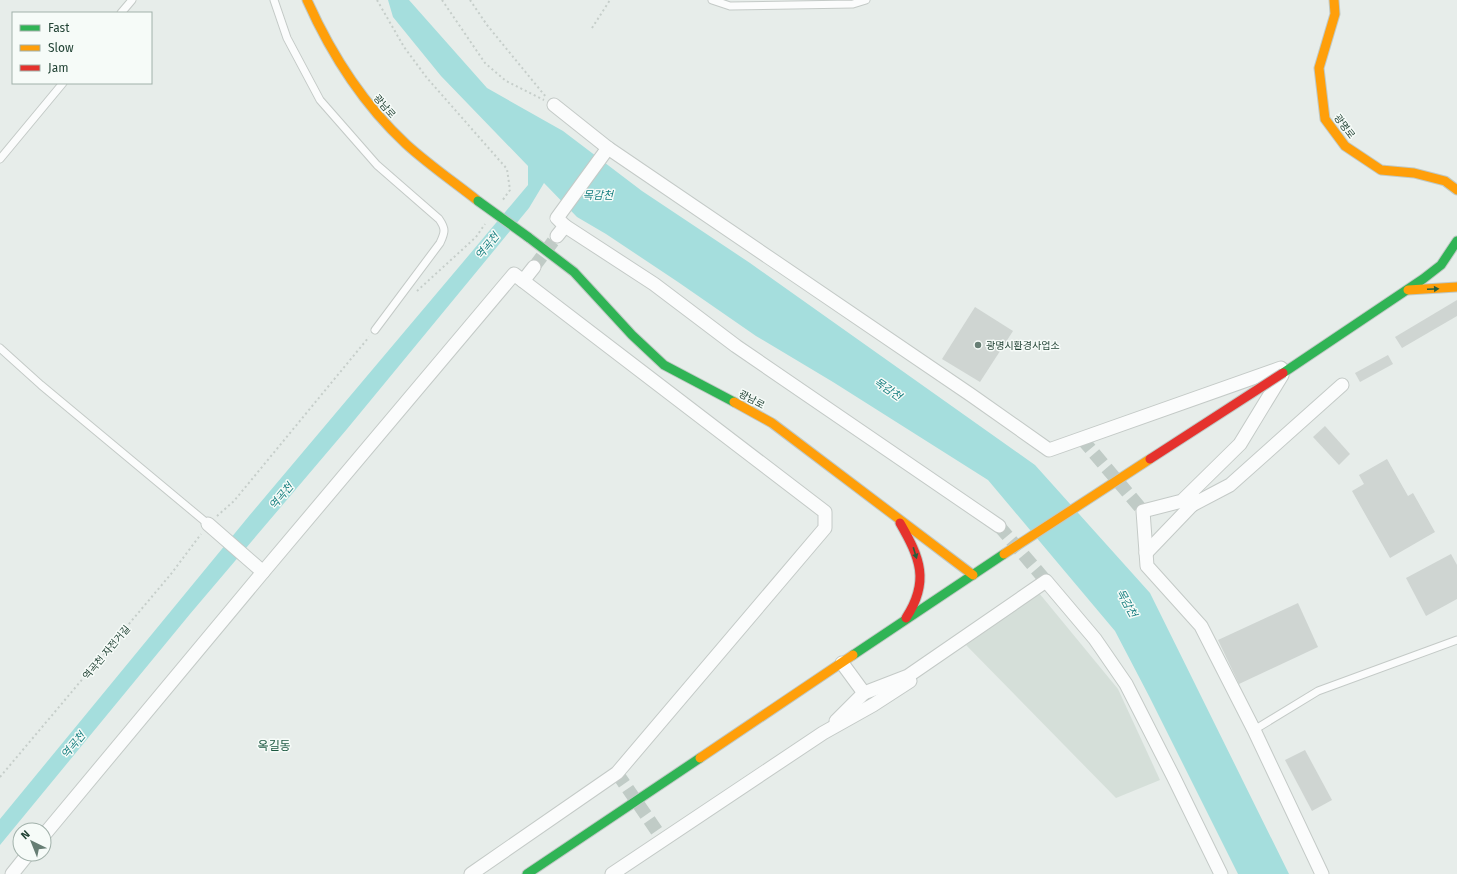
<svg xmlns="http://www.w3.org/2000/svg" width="1457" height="874" font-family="'Fira Sans','Noto Sans KR',sans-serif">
<rect width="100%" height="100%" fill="#e7edea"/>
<polygon fill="#d5dfd9" points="1039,593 1118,689 1160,780 1116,798 966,645"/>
<polygon fill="#a5dedd" points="388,0 409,0 487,88 563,131 642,191 750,263 1035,465 1150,593 1289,874 1238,874 1149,696 1115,631 988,480 833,382 756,336 678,282 606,234 577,217 544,183 529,208 347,429 190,614 0,845 0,819 249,516 528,185 528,166 441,76 393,17"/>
<g fill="#cfd5d2">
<polygon points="1457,300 1457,316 1402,348 1395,337"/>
<polygon points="975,307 1013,331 980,382 942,359"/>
<polygon points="1388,355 1393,364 1360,382 1355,373"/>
<polygon points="1325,426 1350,454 1339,465 1313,437"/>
<polygon points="1387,459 1408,496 1413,493 1435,532 1390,558 1352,491 1364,484 1359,475"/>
<polygon points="1451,554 1457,565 1457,599 1426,616 1406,578"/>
<polygon points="1298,603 1318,647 1239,684 1218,640"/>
<polygon points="1305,750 1332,800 1312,811 1285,760"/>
</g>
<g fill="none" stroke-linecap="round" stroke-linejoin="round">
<g stroke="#c0cbc6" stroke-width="13" stroke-dasharray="13 6" stroke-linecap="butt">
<polyline points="534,267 557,236"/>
<polyline points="1082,439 1143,511"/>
<polyline points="999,526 1046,581"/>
<polyline points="617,773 663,840"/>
</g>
<defs>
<g id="lane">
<path d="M274 0 287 38 320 100 377 165 439 219C446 229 445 232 440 243L375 330"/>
<polyline points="712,0 730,6 853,4 866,0"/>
<polyline points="121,13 132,0"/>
<polyline points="0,159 63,83"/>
<polyline points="0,348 41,385 208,524"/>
<polyline points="1254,730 1318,691 1457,640"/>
</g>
<g id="street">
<polyline points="554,105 608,148 971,395 1049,450 1281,368"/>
<polyline points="565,226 654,284 736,346 999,526"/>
<polyline points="557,236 565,226 557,218 608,148"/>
<polyline points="523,281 534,267"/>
<polyline points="1282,375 1240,444 1182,501 1143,511 1147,566 1201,626 1254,730 1322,874"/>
<polyline points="1192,505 1230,485 1342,385"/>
<polyline points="208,524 263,572"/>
<polyline points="1146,553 1192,505 1193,497"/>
<polyline points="842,663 864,693 908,676 1046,581 1095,639 1126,684 1173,776 1221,874"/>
<polyline points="836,721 864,693"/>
<polyline points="44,835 263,572 514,274 825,512 825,528 617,773 471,874"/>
<polyline points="12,874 28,854"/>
<polyline points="612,874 823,733 873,705 910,681"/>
</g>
<g id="fast">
<polyline points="528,237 574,272 632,335 664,365 734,402"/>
<polyline points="1283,373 1423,279 1441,265 1457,241"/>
<polyline points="853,655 1004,554"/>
<polyline points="527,874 700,758"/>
</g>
<g id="slow">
<path d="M307 0C331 54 363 104 406 144 429 165 454 182 478 201"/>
<polyline points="1334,0 1335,14 1319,68 1325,119 1345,146 1381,170 1414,173 1445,181 1457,190"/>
<polyline points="1408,290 1457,287"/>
<polyline points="734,402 772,423 973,575"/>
<polyline points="700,758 853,655"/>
</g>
<path id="jam" d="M900 523C920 558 930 581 906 618"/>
</defs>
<use href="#lane" stroke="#c4cac7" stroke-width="9"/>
<use href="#street" stroke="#c4cac7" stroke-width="15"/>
<use href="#fast" stroke="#c0c9c5" stroke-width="11"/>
<use href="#slow" stroke="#c0c9c5" stroke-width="11"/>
<use href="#jam" stroke="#c0c9c5" stroke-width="11"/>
<g stroke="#c6ceca" stroke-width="2" stroke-dasharray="2 3" stroke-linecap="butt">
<polyline points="377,0 404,47 427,78 507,169 510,190 502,201"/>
<polyline points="442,0 485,63 506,81 544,100"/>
<polyline points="470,0 487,25 546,97"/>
<polyline points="592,28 610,0"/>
<polyline points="417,291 476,237 485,224"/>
<polyline points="217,516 234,501 369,337"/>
<polyline points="0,777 171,574 201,534"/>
</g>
<use href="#lane" stroke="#fbfcfc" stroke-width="7"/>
<use href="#street" stroke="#fbfcfc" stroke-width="13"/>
<use href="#fast" stroke="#30b455" stroke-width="9"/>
<use href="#slow" stroke="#ff9f0a" stroke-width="9"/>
<use href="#jam" stroke="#e5322d" stroke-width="9"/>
<defs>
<polyline id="fast-bridge" points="478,201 528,237"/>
<polyline id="slow-bridge" points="1004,554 1150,459"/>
<polyline id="jam-bridge" points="1150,459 1283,373"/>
</defs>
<use href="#fast-bridge" stroke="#c0c9c5" stroke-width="11" stroke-linecap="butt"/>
<use href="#slow-bridge" stroke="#c0c9c5" stroke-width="11" stroke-linecap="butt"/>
<use href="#jam-bridge" stroke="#c0c9c5" stroke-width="11" stroke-linecap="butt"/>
<use href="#fast-bridge" stroke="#30b455" stroke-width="9"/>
<use href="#slow-bridge" stroke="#ff9f0a" stroke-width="9"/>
<use href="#jam-bridge" stroke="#e5322d" stroke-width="9"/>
</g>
<defs><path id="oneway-solid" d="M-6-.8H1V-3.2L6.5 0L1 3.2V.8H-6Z"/></defs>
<g fill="#265f3d">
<use href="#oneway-solid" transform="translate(1433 289) rotate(-3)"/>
<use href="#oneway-solid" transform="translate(915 553) rotate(73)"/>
</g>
<circle fill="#677e74" stroke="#f6fbf8" stroke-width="1.5" cx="978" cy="345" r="4"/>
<g text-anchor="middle" stroke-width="3" stroke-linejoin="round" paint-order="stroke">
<g font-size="10" fill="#224335" stroke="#f6fbf8">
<text transform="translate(385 106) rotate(49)" y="4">광남로</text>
<text transform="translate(1345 126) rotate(53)" y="4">광명로</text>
<text transform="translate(752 399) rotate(28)" y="4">광남로</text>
<text transform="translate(106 652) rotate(-50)" y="4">역곡천 자전거길</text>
</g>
<g font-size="10" fill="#224335" stroke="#f6fbf8" text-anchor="start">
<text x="986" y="349">광명시환경사업소</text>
</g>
<g font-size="11" font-style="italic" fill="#157e7f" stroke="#f6fbf8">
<text x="598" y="199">목감천</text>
<text transform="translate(487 246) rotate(-51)" y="4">역곡천</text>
<text transform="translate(888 389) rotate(34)" y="4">목감천</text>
<text transform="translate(281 496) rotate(-50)" y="4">역곡천</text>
<text transform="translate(1127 603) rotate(61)" y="4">목감천</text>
<text transform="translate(73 745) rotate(-50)" y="4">역곡천</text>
</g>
<g font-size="12" fill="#1b5840" stroke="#f6fbf8">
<text x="274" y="750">옥길동</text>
</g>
</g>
<rect x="12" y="12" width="140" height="72" fill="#f6fbf8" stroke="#a1b1aa"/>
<rect x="20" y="25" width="20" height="6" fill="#30b455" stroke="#a1b1aa"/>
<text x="48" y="32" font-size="12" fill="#224335">Fast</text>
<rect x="20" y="45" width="20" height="6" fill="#ff9f0a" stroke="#a1b1aa"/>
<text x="48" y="52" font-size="12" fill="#224335">Slow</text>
<rect x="20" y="65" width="20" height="6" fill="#e5322d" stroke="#a1b1aa"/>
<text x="48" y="72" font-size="12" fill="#224335">Jam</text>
<g transform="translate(32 842) rotate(317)"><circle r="19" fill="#f6fbf8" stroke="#a1b1aa"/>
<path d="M0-3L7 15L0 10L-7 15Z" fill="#677e74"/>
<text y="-6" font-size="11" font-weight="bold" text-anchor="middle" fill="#224335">N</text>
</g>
</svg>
